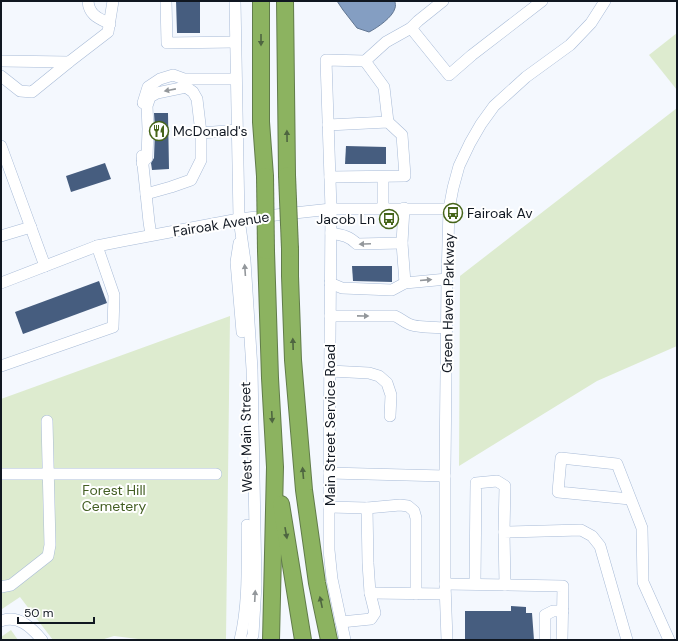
<svg xmlns="http://www.w3.org/2000/svg" width="678" height="641" font-family="'DM Sans',sans-serif">
<rect width="100%" height="100%" fill="#f4f8fe"/>
<g fill="#ddebcf">
<polygon points="677,33 677,90 649,55"/>
<polygon points="677,108 677,346 597,381 459,466 460,276"/>
<polygon points="230,316 226,640 146,640 114,636 101,640 53,640 20,597 2,609 1,609 1,399"/>
<polygon points="11,630 18,640 1,640 1,637"/>
</g>
<path fill="#849ec2" stroke="#617692" d="M337 1H395C395 3 396 6 395 8 393 17 377 28 369 32L357 28 343 10Z"/>
<g fill="#465d7f">
<polygon points="176,1 200,1 200,33 177,33"/>
<polygon points="154,113 168,113 169,169 152,170 151,163 154,158 155,129"/>
<polygon points="346,146 386,147 386,164 345,164"/>
<polygon points="105,163 111,179 71,192 66,176"/>
<polygon points="352,266 392,266 392,282 353,281"/>
<polygon points="99,281 107,303 23,334 15,312"/>
<polygon points="511,606 526,607 526,613 532,613 534,640 465,640 465,611 511,611"/>
</g>
<g fill="none" stroke-linecap="round" stroke-linejoin="round">
<defs>
<g id="minor">
<path d="M88 1C89 15 98 18 110 24"/>
<polyline points="166,1 167,43 235,42"/>
<polyline points="235,1 239,219 245,261 252,369 256,585 253,635 251,640"/>
<polyline points="411,28 449,75 472,55 542,1"/>
<polyline points="1,61 69,62"/>
<polyline points="365,61 384,87 388,122"/>
<polyline points="1,76 20,91 32,92 69,62 108,32 113,1"/>
<polyline points="143,103 148,87 160,79 173,75 184,79 236,79"/>
<polyline points="328,125 388,122 402,135 405,176 330,177"/>
<polyline points="201,133 238,130"/>
<polyline points="1,146 45,266"/>
<polyline points="142,156 149,222 151,235"/>
<polyline points="142,163 147,158 148,129 147,106 150,97 157,93 186,87 193,92 197,99 201,133 201,160 191,180 171,187 146,194"/>
<polyline points="383,177 383,209"/>
<polyline points="404,208 402,243 405,283"/>
<path d="M331 233C342 235 349 236 357 244L402 243"/>
<polyline points="1,236 31,227"/>
<polyline points="239,243 236,262 242,332"/>
<polyline points="1,283 97,246 122,241 239,219 331,209 449,209"/>
<polyline points="330,283 342,288 392,290 405,283 447,279"/>
<path d="M330 316H395C400 318 404 322 409 324 416 328 437 327 447 328"/>
<polyline points="1,366 113,327 114,295 97,246"/>
<polyline points="330,371 369,373 379,376 387,383 391,395 390,416"/>
<polyline points="329,473 445,476"/>
<polyline points="1,474 216,474"/>
<polyline points="630,499 558,492 561,458 617,464 642,528 643,582 669,640"/>
<polyline points="329,507 367,508 400,505 408,506 414,511 416,518 416,594"/>
<polyline points="445,584 563,586 562,640"/>
<polyline points="475,584 476,483 497,481 505,486 504,532"/>
<polyline points="505,585 504,532 581,530 592,536 600,546 627,640"/>
<polyline points="1,587 11,585 48,556 50,545 47,421"/>
<polyline points="370,593 445,594"/>
<path d="M1 621C18 614 32 628 42 640"/>
<polyline points="341,622 371,619 375,613 370,593 368,563 367,508"/>
<path d="M240 640C249 603 247 563 247 525"/>
<polyline points="345,640 332,579 329,550 329,473 331,209 326,60 365,61 386,42 411,28 418,21 443,1"/>
<polyline points="447,640 445,584 445,469 447,279 449,209 453,188 459,166 470,143 481,124 494,106 526,77 570,45 591,23 605,1"/>
<polyline points="545,640 545,615 553,611 563,611"/>
</g>
<g id="highway">
<polyline points="261,1 261,122 265,176"/>
<polyline points="285,1 287,175"/>
<polyline points="290,249 290,276 293,360 304,490 317,583 329,640"/>
<polyline points="266,251 270,378 275,467 271,640"/>
<polyline points="281,504 303,640"/>
</g>
</defs>
<use href="#minor" stroke="#a8bbd7" stroke-width="12"/>
<use href="#highway" stroke="#617c4a" stroke-width="18"/>
<use href="#minor" stroke="#fff" stroke-width="11"/>
<use href="#highway" stroke="#8cb360" stroke-width="16"/>
<defs>
<g id="highway-bridge">
<polyline points="287,175 290,249"/>
<polyline points="265,176 266,251"/>
</g>
</defs>
<use href="#highway-bridge" stroke="#617c4a" stroke-width="18" stroke-linecap="butt"/>
<use href="#highway-bridge" stroke="#8cb360" stroke-width="16"/>
</g>
<defs><path id="oneway-solid" d="M-6-.8H1V-3.2L6.5 0L1 3.2V.8H-6Z"/></defs>
<g fill="#4e6540">
<use href="#oneway-solid" transform="translate(261 40) rotate(90)"/>
<use href="#oneway-solid" transform="translate(287 136) rotate(-91)"/>
<use href="#oneway-solid" transform="translate(293 344) rotate(-92)"/>
<use href="#oneway-solid" transform="translate(272 417) rotate(87)"/>
<use href="#oneway-solid" transform="translate(303 473) rotate(-95)"/>
<use href="#oneway-solid" transform="translate(286 533) rotate(80)"/>
<use href="#oneway-solid" transform="translate(321 602) rotate(-102)"/>
</g>
<g fill="#93979b">
<use href="#oneway-solid" transform="translate(170 90) rotate(169)"/>
<use href="#oneway-solid" transform="translate(365 244) rotate(178)"/>
<use href="#oneway-solid" transform="translate(245 270) rotate(-94)"/>
<use href="#oneway-solid" transform="translate(426 280) rotate(-5)"/>
<use href="#oneway-solid" transform="translate(363 316) rotate(1)"/>
<use href="#oneway-solid" transform="translate(255 596) rotate(-87)"/>
</g>
<defs>
<symbol id="restaurant-ring" viewBox="-11 -11 22 22"><circle r="9.5" fill="#fff" stroke="#46651a" stroke-width="1.5"/><path d="M-5-6h1v4h1v-4h1v4h1v-4h1v5L-1.5 .5V6h-2V.5L-5-1ZM5-6V6H3V1.5H1.5Q1.5-4 5-6Z" fill="#46651a"/></symbol>
<symbol id="bus-ring" viewBox="-11 -11 22 22"><circle r="9.5" fill="#fff" stroke="#46651a" stroke-width="1.5"/><path d="M-5-6H5V4H4V6H2V4H-2V6H-4V4H-5ZM-3.5-4V0h7V-4ZM-3.5 1.2v1.5H-2V1.2ZM2 1.2v1.5H3.5V1.2Z" fill="#46651a"/></symbol>
</defs>
<g fill-rule="evenodd">
<use href="#restaurant-ring" x="148" y="120" width="22" height="22"/>
<use href="#bus-ring" x="442" y="202" width="22" height="22"/>
<use href="#bus-ring" x="378" y="208" width="22" height="22"/>
</g>
<g text-anchor="middle" stroke-width="4" stroke-linejoin="round" paint-order="stroke">
<g font-size="14" fill="#101721" stroke="#fff" text-anchor="start">
<text x="173" y="136">McDonald's</text>
<text x="467" y="218">Fairoak Av</text>
<text x="375" y="224" text-anchor="end">Jacob Ln</text>
</g>
<g font-size="14" fill="#101721" stroke="#fff">
<text transform="translate(221 224) rotate(-9)" y="5">Fairoak Avenue</text>
<text transform="translate(448 303) rotate(-89)" y="5">Green Haven Parkway</text>
<text transform="translate(330 425) rotate(-90)" y="5">Main Street Service Road</text>
<text transform="translate(246 437) rotate(-91)" y="5">West Main Street</text>
</g>
<g font-size="14" fill="#435e23" stroke="#fff">
<text x="114" y="495">Forest Hill<tspan x="114" dy="16">Cemetery</tspan></text>
</g>
</g>
<rect width="678" height="641" fill="none" stroke="#101721" stroke-width="4"/>
<path d="M18 617v6h76v-6" fill="none" stroke="#101721" stroke-width="2"/>
<text x="24" y="617" font-size="12" fill="#101721" stroke="#ffffff" stroke-width="3" paint-order="stroke">50 m</text>
</svg>
